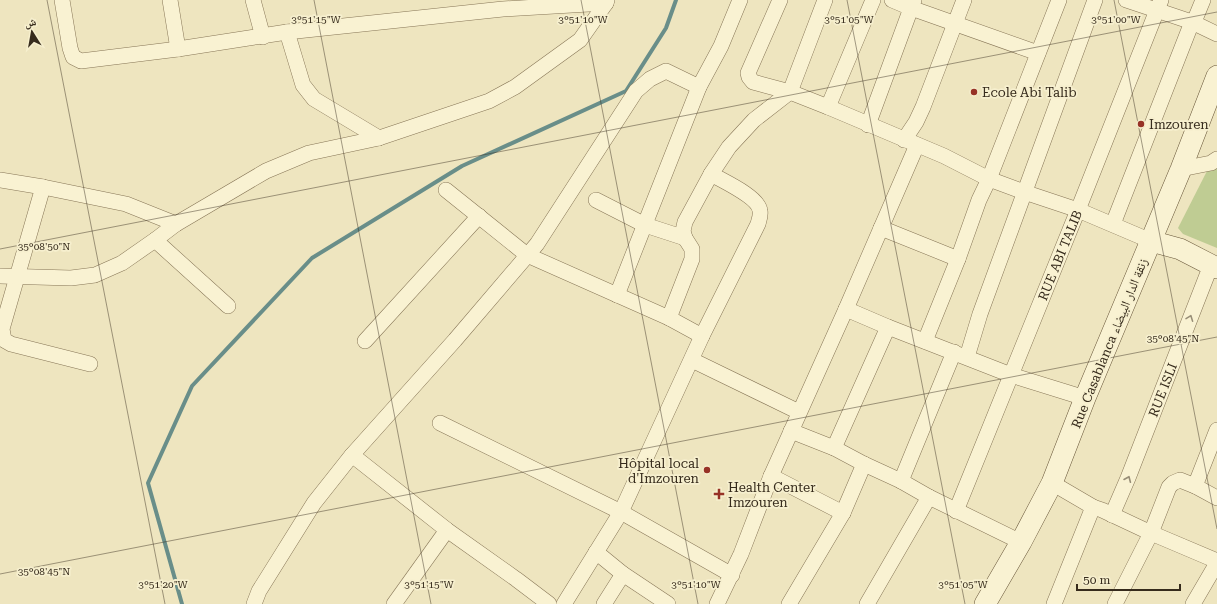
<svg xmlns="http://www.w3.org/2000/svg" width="1217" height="604" font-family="'Roboto Serif','Noto Naskh Arabic',serif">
<rect width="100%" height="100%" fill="#eee5bf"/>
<polygon fill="#bfcc93" points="1217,165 1217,248 1183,234 1178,228 1207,171"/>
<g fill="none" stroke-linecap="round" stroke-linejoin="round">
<polyline stroke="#698e89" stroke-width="4" points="182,604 148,483 192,386 312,258 462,166 626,91 666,28 676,0"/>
<defs>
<g id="street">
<polyline points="62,0 70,48 73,57 81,61 178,49 287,32 503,9 606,3 607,0"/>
<polyline points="170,0 178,49"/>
<polyline points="253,0 263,37"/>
<polyline points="780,0 748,73 749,77 753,82 790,92 828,107 944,156 989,179 1024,192 1078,210 1151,241"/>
<polyline points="892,0 911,8 1038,53"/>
<polyline points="1126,0 1192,22 1217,34"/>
<polyline points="287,32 303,85 314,99 379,138"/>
<polyline points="828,107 873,0"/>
<polyline points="868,125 914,0"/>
<polyline points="904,140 916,122 923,107 964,0"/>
<polyline points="1181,169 1211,163 1217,159"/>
<polyline points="0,180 43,187 126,204 176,224"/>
<polyline points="43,187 2,329 4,340 11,344 90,364"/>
<polyline points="446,190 527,255 669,318 702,336"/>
<polyline points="596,200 645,225 685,238"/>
<polyline points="1113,224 1192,22 1196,17 1203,0"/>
<polyline points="881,228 958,259"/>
<polyline points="155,240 228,306"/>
<polyline points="0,276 71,278 95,275 122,263 155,240 176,224 266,171 309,153 379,138 489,101 515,87 580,40 606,3"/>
<polyline points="617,295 699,87 721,46 740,0"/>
<polyline points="846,309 888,327 1011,375 1085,398"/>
<polyline points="669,318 692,259 692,249 685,238 683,231 685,222 711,174 729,147 754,120 790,92 825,0"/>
<polyline points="365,341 479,216"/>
<polyline points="925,341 958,259 979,200 989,179 1059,0"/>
<polyline points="967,357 980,314 1095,0"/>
<polyline points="692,360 799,412"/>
<polyline points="440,423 621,512 732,575"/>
<polyline points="791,431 834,448 864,464 901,481 929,497 1021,542"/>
<polyline points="834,448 888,327"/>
<polyline points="352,455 447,530 516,579 549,604"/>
<polyline points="771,476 843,513"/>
<polyline points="901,481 954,352"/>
<polyline points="1052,483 1093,507 1102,510 1151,533 1217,561"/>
<polyline points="1195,486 1217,430"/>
<path id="s1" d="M956 511 1078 210 1161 0"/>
<path id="s2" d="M1112 515 1128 478 1211 265"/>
<polyline points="596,552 623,574 668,604"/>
<polyline points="254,604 259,591 314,503 352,455 455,340 537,244 636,91 650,79 666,71 699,87"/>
<polyline points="394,604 447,530"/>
<path d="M564 604 621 512 702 336 758 224C759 220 761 215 760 211 759 197 723 181 711 174"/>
<polyline points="604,604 623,574"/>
<polyline points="717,604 741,554 771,476 846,309 917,145"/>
<polyline points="789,604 843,513 864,464"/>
<polyline points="867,604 929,497"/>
<polyline points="1054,604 1093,507"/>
<polyline points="1115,604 1151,533 1169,487 1173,483 1180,480 1195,486 1217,498"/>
<polyline points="1193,604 1217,563"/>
</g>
<g id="secondary">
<polyline points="1151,241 1180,249 1217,268"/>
<polyline points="985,604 1021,542 1052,483 1085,398 1181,169 1217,76"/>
</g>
</defs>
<use href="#street" stroke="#877657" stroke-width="16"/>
<use href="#secondary" stroke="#69573a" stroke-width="22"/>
<use href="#street" stroke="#f9f2d2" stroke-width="15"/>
<use href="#secondary" stroke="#f9f2d2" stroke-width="21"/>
</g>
<defs><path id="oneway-chevron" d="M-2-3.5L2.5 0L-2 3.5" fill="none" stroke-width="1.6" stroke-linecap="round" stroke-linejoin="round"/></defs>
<g stroke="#988e77">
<use href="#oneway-chevron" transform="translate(1190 318) rotate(-69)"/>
<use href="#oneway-chevron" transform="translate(1128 479) rotate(-67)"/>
</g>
<path fill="none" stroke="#362b1c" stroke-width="1" stroke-opacity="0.45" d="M47 0 165 604M314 0 431 604M581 0 698 604M847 0 965 604M1114 0 1217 529M0 249 1217 12M0 574 1217 337"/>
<g fill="#973226" stroke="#f6efce" stroke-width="1.5">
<circle cx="974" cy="92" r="4"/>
<circle cx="1141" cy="124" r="4"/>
<circle cx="707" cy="470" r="4"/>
<path d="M717 488h4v4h4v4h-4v4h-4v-4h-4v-4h4z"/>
</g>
<g text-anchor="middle" stroke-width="3.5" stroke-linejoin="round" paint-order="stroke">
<g font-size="13" fill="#362b1c" stroke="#f6efce" text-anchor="start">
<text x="982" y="97">Ecole Abi Talib</text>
<text x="1149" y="129">Imzouren</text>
<text x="699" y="468" text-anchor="end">Hôpital local<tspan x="699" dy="15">d'Imzouren</tspan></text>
<text x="728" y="492">Health Center<tspan x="728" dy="15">Imzouren</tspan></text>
</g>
<g font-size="13" fill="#362b1c" stroke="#f6efce">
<text dy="5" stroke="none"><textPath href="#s1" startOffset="276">RUE ABI TALIB</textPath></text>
<text transform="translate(1109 343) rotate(-68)" y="5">Rue Casablanca زنقة الدار البيضاء</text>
<text dy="5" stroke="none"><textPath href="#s2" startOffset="135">RUE ISLI</textPath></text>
</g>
</g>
<g font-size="10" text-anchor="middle" fill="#362b1c" stroke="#f6efce" stroke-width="3.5" stroke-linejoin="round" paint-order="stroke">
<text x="316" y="23">3°51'15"W</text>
<text x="583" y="23">3°51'10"W</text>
<text x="849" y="23">3°51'05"W</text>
<text x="1116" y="23">3°51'00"W</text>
<text x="44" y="250">35°08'50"N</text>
<text x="1173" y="342">35°08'45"N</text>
<text x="44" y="575">35°08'45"N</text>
<text x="163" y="588">3°51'20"W</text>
<text x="429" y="588">3°51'15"W</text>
<text x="696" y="588">3°51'10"W</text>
<text x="963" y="588">3°51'05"W</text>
</g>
<g transform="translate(32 32) rotate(349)" stroke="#f6efce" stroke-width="3" paint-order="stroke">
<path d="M0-3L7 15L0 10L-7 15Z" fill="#362b1c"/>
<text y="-6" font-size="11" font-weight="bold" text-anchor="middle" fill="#362b1c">ش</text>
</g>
<path d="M1077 584v6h103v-6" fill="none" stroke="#362b1c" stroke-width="2"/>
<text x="1083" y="584" font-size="12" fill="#362b1c" stroke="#f6efce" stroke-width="3" paint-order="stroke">50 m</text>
</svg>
